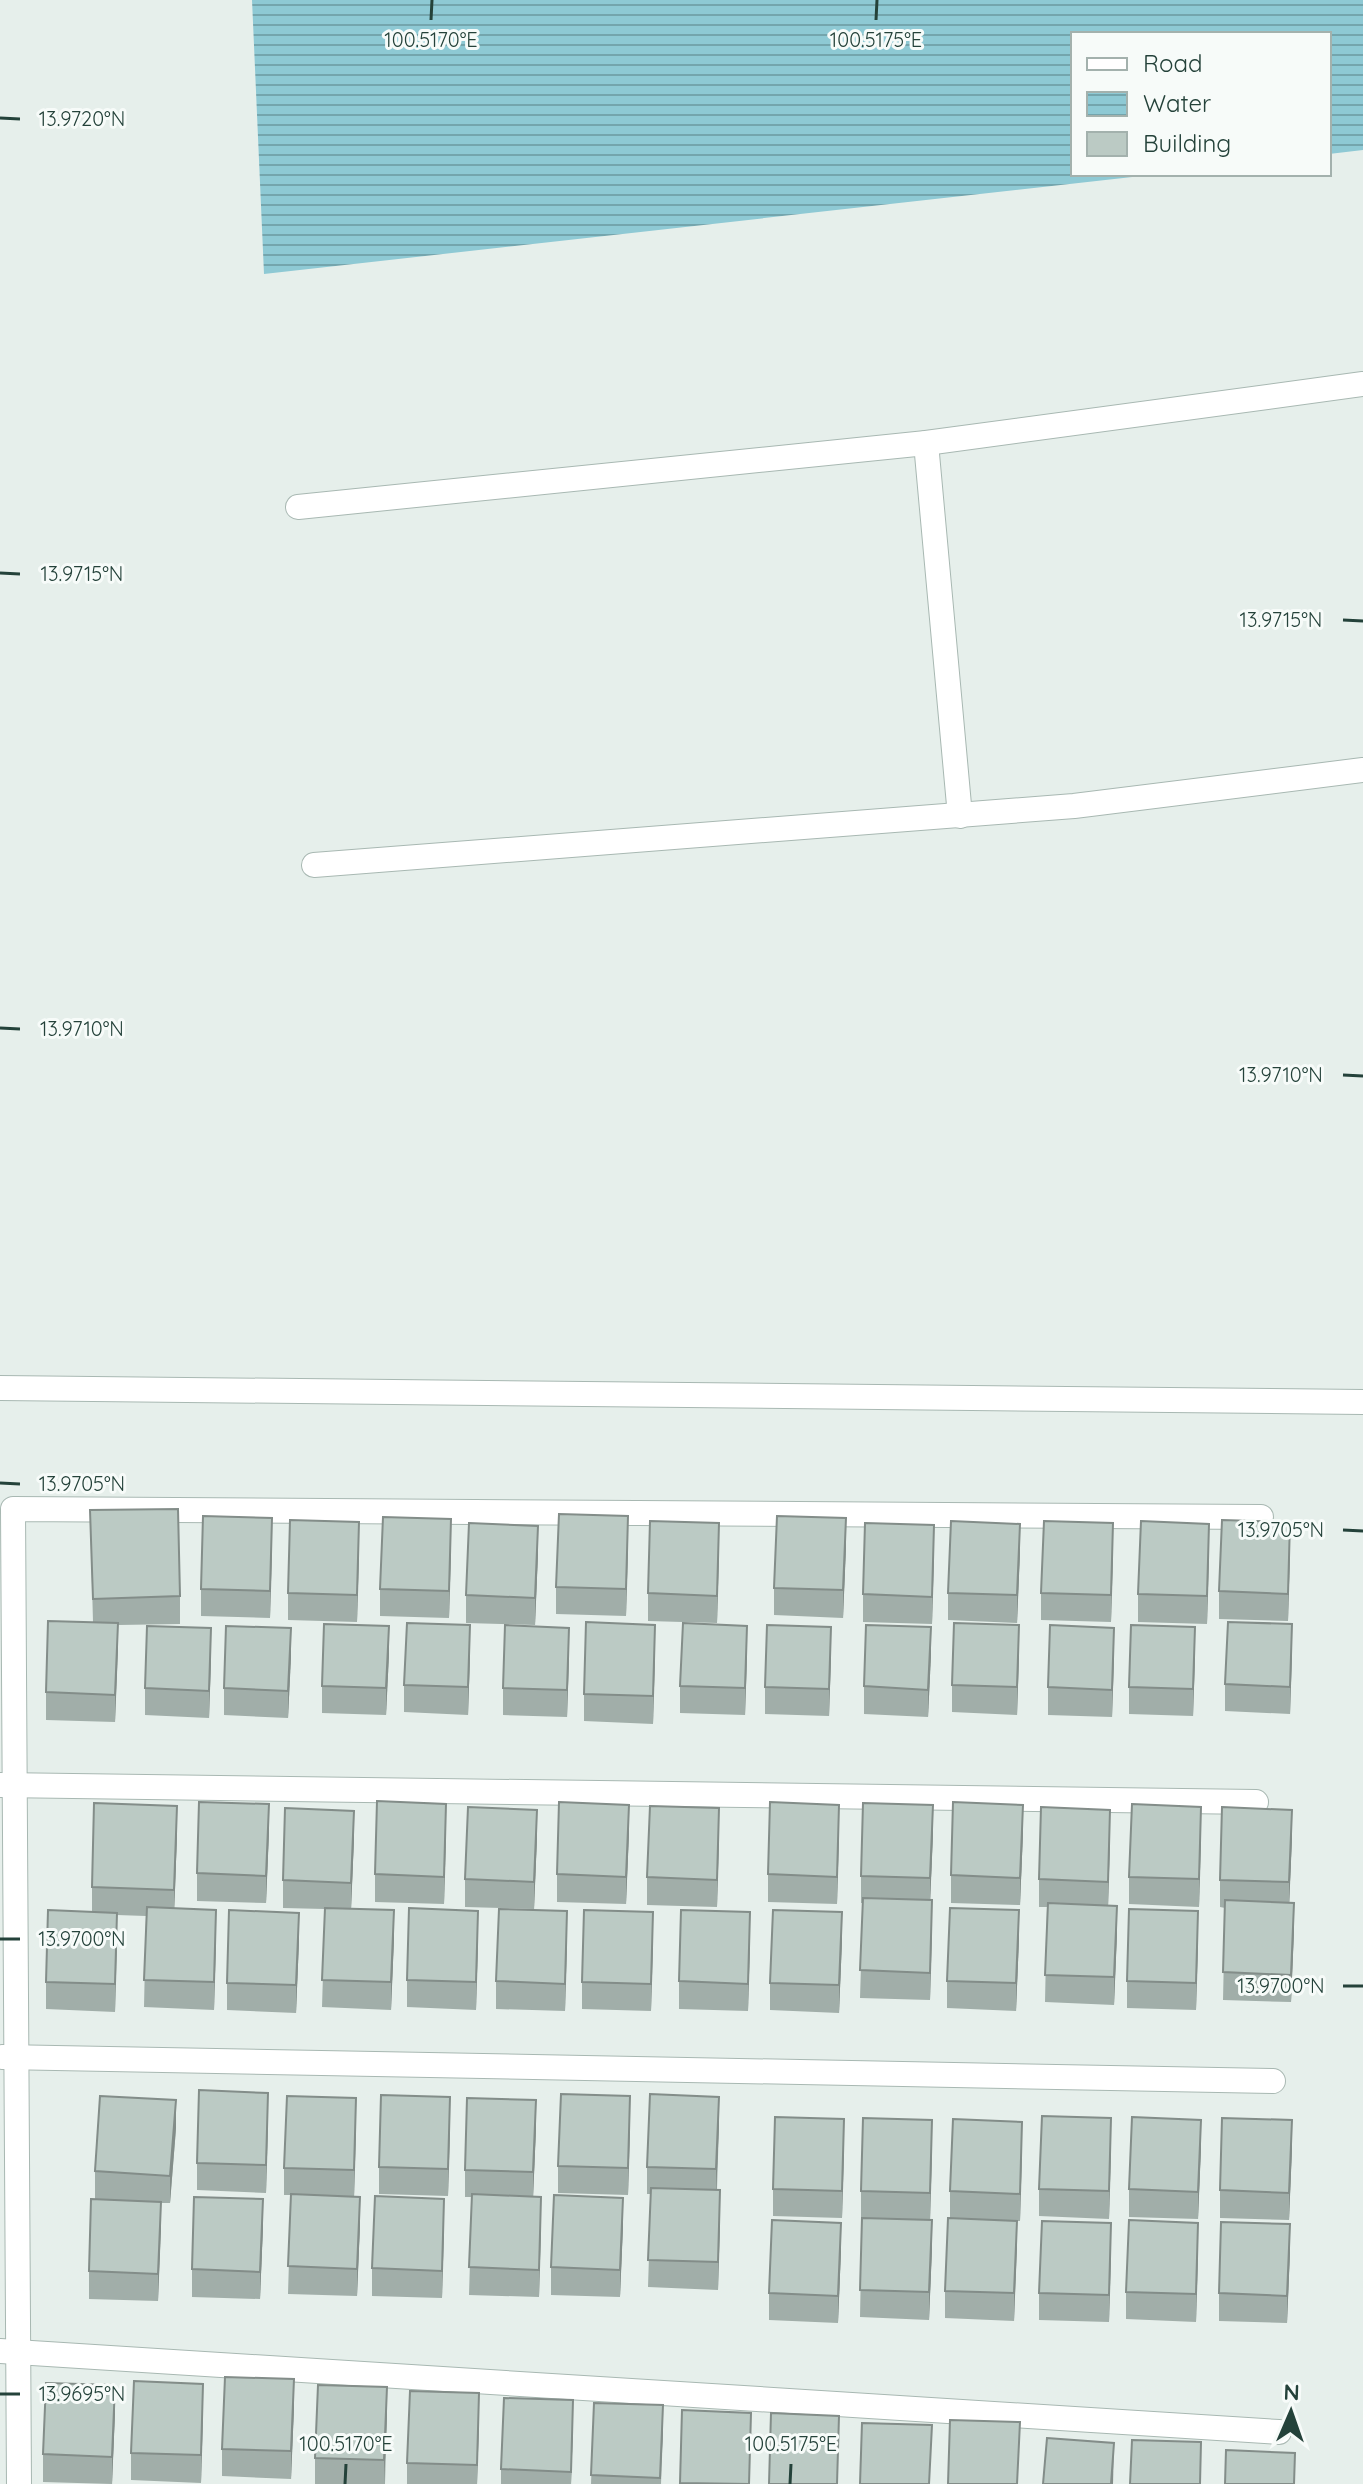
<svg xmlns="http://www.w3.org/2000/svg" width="1363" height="2484" font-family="Quicksand,sans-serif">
<defs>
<pattern id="water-rules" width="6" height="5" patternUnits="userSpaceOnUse" patternTransform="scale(2)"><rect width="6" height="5" fill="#8ec9d4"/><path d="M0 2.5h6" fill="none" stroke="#74a5ad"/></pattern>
</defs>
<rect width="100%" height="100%" fill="#e6efeb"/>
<polygon fill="url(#water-rules)" points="252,0 1363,0 1363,150 1329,154 1329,34 1073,34 1073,174 1159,174 264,274"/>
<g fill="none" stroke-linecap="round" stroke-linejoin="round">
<defs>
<g id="minor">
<polyline points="926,443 960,816"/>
<polyline points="298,507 926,443 1363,384"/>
<polyline points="314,865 1074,806 1363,770"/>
<polyline points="0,1388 1363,1402"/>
<polyline points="0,1785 1256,1802"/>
<polyline points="2,2057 1273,2081"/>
<polyline points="0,2351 1279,2432"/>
<polyline points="19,2484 13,1509 1261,1517"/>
</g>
</defs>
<use href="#minor" stroke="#a8b8b2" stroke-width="26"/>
<use href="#minor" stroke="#fff" stroke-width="24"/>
</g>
<g fill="#a1aea9">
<polygon points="90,1510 180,1596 180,1624 118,1625 115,1722 46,1720 46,1692 93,1622"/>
<polygon points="628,1544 626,1616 556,1614 556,1587"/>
<polygon points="272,1546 270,1618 201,1616 201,1589"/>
<polygon points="846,1546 843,1618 774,1615 774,1588"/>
<polygon points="451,1547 449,1618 380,1616 380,1589"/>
<polygon points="1290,1549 1288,1621 1219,1619 1219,1591"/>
<polygon points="359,1550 357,1622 288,1620 288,1593"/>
<polygon points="719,1550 717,1623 648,1621 648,1593"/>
<polygon points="1020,1551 1017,1623 948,1620 948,1593"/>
<polygon points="1113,1551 1111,1622 1041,1620 1041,1593"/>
<polygon points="1209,1551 1207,1624 1138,1622 1138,1594"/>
<polygon points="934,1552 932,1624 863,1622 863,1594"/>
<polygon points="538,1553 535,1625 466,1623 466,1595"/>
<polygon points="1292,1651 1290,1714 1225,1711 1225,1684"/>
<polygon points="655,1652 653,1724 584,1721 584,1694"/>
<polygon points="470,1653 468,1715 404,1712 404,1685"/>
<polygon points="747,1653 745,1715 680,1713 680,1686"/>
<polygon points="1019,1653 1017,1715 952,1712 952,1685"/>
<polygon points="389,1654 386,1715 322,1713 322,1686"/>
<polygon points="831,1654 829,1716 765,1714 765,1687"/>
<polygon points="931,1654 928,1717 864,1714 864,1686"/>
<polygon points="1195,1654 1193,1716 1129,1714 1129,1687"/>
<polygon points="569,1655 567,1717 503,1715 503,1688"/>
<polygon points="1114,1655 1112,1717 1048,1715 1048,1687"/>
<polygon points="211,1656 209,1718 145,1715 145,1688"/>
<polygon points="291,1656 288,1718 224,1715 224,1688"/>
<polygon points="269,1831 266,1903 197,1901 197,1873"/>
<polygon points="446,1831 444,1904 375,1902 375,1874"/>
<polygon points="629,1832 626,1904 557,1902 557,1874"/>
<polygon points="839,1832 837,1904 768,1902 768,1874"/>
<polygon points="1023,1832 1020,1905 951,1903 951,1875"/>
<polygon points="933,1833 930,1900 932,1927 930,2000 860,1998 863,1903 861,1903 861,1876"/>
<polygon points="177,1834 174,1908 216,1937 214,2010 144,2007 146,1916 117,1915 115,2012 46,2009 46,1982 92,1912 92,1887"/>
<polygon points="1201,1834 1199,1907 1129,1904 1129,1877"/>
<polygon points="719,1835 717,1907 647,1905 647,1877"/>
<polygon points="537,1837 534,1909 465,1907 465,1879"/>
<polygon points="1110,1837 1108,1905 1117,1933 1114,2005 1045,2002 1047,1907 1039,1907 1039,1879"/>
<polygon points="1292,1837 1289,1903 1294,1930 1291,2002 1223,2000 1225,1908 1220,1907 1220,1880"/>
<polygon points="354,1838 351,1909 394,1938 391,2010 322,2007 325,1909 283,1908 283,1880"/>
<polygon points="478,1938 476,2010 407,2007 407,1980"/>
<polygon points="567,1938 565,2011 496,2009 496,1981"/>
<polygon points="1019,1938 1016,2011 947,2008 947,1981"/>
<polygon points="750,1939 748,2011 679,2009 679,1981"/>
<polygon points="1198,1939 1196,2010 1127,2008 1127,1981"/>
<polygon points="299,1940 296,2013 227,2010 227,1983"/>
<polygon points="653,1940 651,2011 582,2009 582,1982"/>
<polygon points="842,1940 839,2013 770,2010 770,1983"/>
<polygon points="268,2120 266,2193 197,2190 197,2163"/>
<polygon points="630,2124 628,2195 558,2193 558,2166"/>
<polygon points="719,2124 717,2190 720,2218 718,2290 648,2287 651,2194 647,2194 647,2167"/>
<polygon points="450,2125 448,2196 379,2194 379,2167"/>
<polygon points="356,2126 354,2197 360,2224 357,2296 288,2294 291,2195 284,2195 284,2168"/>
<polygon points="176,2128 170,2203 161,2203 158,2301 89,2299 89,2271 129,2201 95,2199 95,2171"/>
<polygon points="536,2128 533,2197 541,2224 539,2297 469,2295 472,2197 465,2197 465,2170"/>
<polygon points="1111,2146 1109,2219 1039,2216 1039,2189"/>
<polygon points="844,2147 842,2218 773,2216 773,2189"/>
<polygon points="1201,2147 1198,2219 1129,2217 1129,2189"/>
<polygon points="932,2148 930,2220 932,2248 929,2320 860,2317 862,2218 861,2218 861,2191"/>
<polygon points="1292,2148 1289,2220 1220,2218 1220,2190"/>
<polygon points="1022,2149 1020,2221 1017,2221 1014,2321 945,2318 945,2291 950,2218 950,2191"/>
<polygon points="623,2225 620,2297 551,2295 551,2267"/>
<polygon points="263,2226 260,2299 192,2297 192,2269"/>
<polygon points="444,2226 442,2298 372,2296 372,2268"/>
<polygon points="841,2250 838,2323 769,2320 769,2293"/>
<polygon points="1198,2250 1196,2322 1126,2319 1126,2292"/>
<polygon points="1111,2251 1109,2322 1039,2320 1039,2293"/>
<polygon points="1290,2251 1287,2323 1219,2321 1219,2293"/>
<polygon points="594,2403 663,2432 661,2484 591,2484"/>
<polygon points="294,2407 291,2479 222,2476 222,2449"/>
<polygon points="203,2411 201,2483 131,2480 131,2453"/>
<polygon points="115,2412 112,2484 43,2482 43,2454"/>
<polygon points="387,2415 385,2484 315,2484 315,2458"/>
<polygon points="479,2421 477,2484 407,2484 407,2463"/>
<polygon points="573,2427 571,2484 501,2484 501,2469"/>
</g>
<g fill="#838d89">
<polygon points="628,1516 628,1544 626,1616 626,1589"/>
<polygon points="272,1518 272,1546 270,1618 270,1591"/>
<polygon points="846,1518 846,1546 843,1618 843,1590"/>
<polygon points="451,1519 451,1547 449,1618 449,1591"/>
<polygon points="359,1522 359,1550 357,1622 357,1595"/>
<polygon points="1290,1522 1290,1549 1288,1621 1288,1594"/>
<polygon points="719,1523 719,1550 717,1623 717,1596"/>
<polygon points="1113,1523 1113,1551 1111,1622 1111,1595"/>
<polygon points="1020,1524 1020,1551 1017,1623 1017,1595"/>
<polygon points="1209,1524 1209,1551 1207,1624 1207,1596"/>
<polygon points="934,1525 934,1552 932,1624 932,1597"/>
<polygon points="538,1526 538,1553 535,1625 535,1598"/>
<polygon points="118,1623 118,1650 115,1722 115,1695"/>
<polygon points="1292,1624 1292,1651 1290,1714 1290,1687"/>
<polygon points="470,1625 470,1653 468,1715 468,1687"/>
<polygon points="655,1625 655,1652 653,1724 653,1696"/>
<polygon points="1019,1625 1019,1653 1017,1715 1017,1687"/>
<polygon points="389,1626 389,1654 386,1715 386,1688"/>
<polygon points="747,1626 747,1653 745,1715 745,1688"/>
<polygon points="831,1627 831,1654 829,1716 829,1689"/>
<polygon points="931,1627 931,1654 928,1717 928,1690"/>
<polygon points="1195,1627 1195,1654 1193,1716 1193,1689"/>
<polygon points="211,1628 211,1656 209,1718 209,1691"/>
<polygon points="291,1628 291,1656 288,1718 288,1691"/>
<polygon points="569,1628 569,1655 567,1717 567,1690"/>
<polygon points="1114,1628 1114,1655 1112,1717 1112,1690"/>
<polygon points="269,1804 269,1831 266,1903 266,1876"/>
<polygon points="446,1804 446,1831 444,1904 444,1877"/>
<polygon points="629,1805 629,1832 626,1904 626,1877"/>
<polygon points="839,1805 839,1832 837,1904 837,1877"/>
<polygon points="933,1805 933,1833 930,1906 930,1878"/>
<polygon points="1023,1805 1023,1832 1020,1905 1020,1878"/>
<polygon points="177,1806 177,1834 174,1917 174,1890"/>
<polygon points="1201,1807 1201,1834 1199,1907 1199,1879"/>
<polygon points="719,1808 719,1835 717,1907 717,1880"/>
<polygon points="537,1810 537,1837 534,1909 534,1882"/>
<polygon points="1110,1810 1110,1837 1108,1909 1108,1882"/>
<polygon points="1292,1810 1292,1837 1289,1910 1289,1882"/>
<polygon points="354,1811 354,1838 351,1910 351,1883"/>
<polygon points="932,1900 932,1927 930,2000 930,1973"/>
<polygon points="1294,1903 1294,1930 1291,2002 1291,1975"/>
<polygon points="1117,1906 1117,1933 1114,2005 1114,1977"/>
<polygon points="216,1910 216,1937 214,2010 214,1982"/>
<polygon points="394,1910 394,1938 391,2010 391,1982"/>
<polygon points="1019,1910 1019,1938 1016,2011 1016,1983"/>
<polygon points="478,1911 478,1938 476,2010 476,1982"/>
<polygon points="567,1911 567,1938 565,2011 565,1984"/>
<polygon points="1198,1911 1198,1939 1196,2010 1196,1983"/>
<polygon points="653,1912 653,1940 651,2011 651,1984"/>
<polygon points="750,1912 750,1939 748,2011 748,1984"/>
<polygon points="842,1912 842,1940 839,2013 839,1985"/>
<polygon points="117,1913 117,1940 115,2012 115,1984"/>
<polygon points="299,1913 299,1940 296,2013 296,1985"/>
<polygon points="268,2093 268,2120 266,2193 266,2165"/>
<polygon points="630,2096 630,2124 628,2195 628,2168"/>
<polygon points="450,2097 450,2125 448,2196 448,2169"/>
<polygon points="719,2097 719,2124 716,2197 716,2169"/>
<polygon points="356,2098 356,2126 354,2198 354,2170"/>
<polygon points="176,2100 176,2128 170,2203 170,2176"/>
<polygon points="536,2100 536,2128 533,2199 533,2172"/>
<polygon points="1111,2118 1111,2146 1109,2219 1109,2191"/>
<polygon points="844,2119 844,2147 842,2218 842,2191"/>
<polygon points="932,2120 932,2148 930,2221 930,2193"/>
<polygon points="1201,2120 1201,2147 1198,2219 1198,2192"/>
<polygon points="1292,2120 1292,2148 1289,2220 1289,2193"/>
<polygon points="1022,2122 1022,2149 1020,2221 1020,2194"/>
<polygon points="720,2190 720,2218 718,2290 718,2262"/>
<polygon points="360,2197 360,2224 357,2296 357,2269"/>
<polygon points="541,2197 541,2224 539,2297 539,2270"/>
<polygon points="623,2198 623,2225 620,2297 620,2270"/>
<polygon points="263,2199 263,2226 260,2299 260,2272"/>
<polygon points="444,2199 444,2226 442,2298 442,2271"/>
<polygon points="161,2202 161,2229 158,2301 158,2274"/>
<polygon points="932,2220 932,2248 929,2320 929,2292"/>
<polygon points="1017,2221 1017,2248 1014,2321 1014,2293"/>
<polygon points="841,2223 841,2250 838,2323 838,2296"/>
<polygon points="1111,2223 1111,2251 1109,2322 1109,2295"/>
<polygon points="1198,2223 1198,2250 1196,2322 1196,2294"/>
<polygon points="1290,2224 1290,2251 1287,2323 1287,2296"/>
<polygon points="294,2379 294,2407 291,2479 291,2451"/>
<polygon points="203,2384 203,2411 201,2483 201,2455"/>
<polygon points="115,2385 115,2412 112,2484 112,2457"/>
<polygon points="387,2387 387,2415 384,2484 384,2460"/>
<polygon points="479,2393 479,2421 477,2484 477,2465"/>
<polygon points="573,2400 573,2427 571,2484 571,2472"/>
<polygon points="663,2405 663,2432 660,2484"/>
<polygon points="1114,2443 1113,2484 1111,2484"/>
</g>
<g fill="#bbcac4" stroke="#838d89" stroke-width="2">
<polygon points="178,1509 180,1596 93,1599 90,1510"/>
<polygon points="559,1514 628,1516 626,1589 556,1587"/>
<polygon points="203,1516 272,1518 270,1591 201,1589"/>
<polygon points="777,1516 846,1518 843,1590 774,1588"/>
<polygon points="383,1517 451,1519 449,1591 380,1589"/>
<polygon points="290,1520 359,1522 357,1595 288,1593"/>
<polygon points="1222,1520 1290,1522 1288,1594 1219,1591"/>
<polygon points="650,1521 719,1523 717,1596 648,1593"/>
<polygon points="951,1521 1020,1524 1017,1595 948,1593"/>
<polygon points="1044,1521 1113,1523 1111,1595 1041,1593"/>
<polygon points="1141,1521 1209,1524 1207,1596 1138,1594"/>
<polygon points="469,1523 538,1526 535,1598 466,1595"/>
<polygon points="865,1523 934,1525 932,1597 863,1594"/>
<polygon points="48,1621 118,1623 115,1695 46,1692"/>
<polygon points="586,1622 655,1625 653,1696 584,1694"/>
<polygon points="1228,1622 1292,1624 1290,1687 1225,1684"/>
<polygon points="407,1623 470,1625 468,1687 404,1685"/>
<polygon points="683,1623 747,1626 745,1688 680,1686"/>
<polygon points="954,1623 1019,1625 1017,1687 952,1685"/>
<polygon points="324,1624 389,1626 386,1688 322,1686"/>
<polygon points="505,1625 569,1628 567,1690 503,1688"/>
<polygon points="767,1625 831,1627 829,1689 765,1687"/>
<polygon points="866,1625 931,1627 928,1690 864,1686"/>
<polygon points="1050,1625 1114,1628 1112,1690 1048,1687"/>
<polygon points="1131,1625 1195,1627 1193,1689 1129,1687"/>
<polygon points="147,1626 211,1628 209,1691 145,1688"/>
<polygon points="226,1626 291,1628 288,1691 224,1688"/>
<polygon points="377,1801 446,1804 444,1877 375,1874"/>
<polygon points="199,1802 269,1804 266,1876 197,1873"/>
<polygon points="559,1802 629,1805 626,1877 557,1874"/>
<polygon points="770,1802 839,1805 837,1877 768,1874"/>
<polygon points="953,1802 1023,1805 1020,1878 951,1875"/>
<polygon points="94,1803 177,1806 174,1890 92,1887"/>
<polygon points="863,1803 933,1805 930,1878 861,1876"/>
<polygon points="1132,1804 1201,1807 1199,1879 1129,1877"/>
<polygon points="650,1806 719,1808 717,1880 647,1877"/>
<polygon points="468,1807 537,1810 534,1882 465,1879"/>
<polygon points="1041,1807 1110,1810 1108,1882 1039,1879"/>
<polygon points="1222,1807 1292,1810 1289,1882 1220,1880"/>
<polygon points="285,1808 354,1811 351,1883 283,1880"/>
<polygon points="863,1898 932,1900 930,1973 860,1970"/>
<polygon points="1225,1900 1294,1903 1291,1975 1223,1972"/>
<polygon points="1048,1903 1117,1906 1114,1977 1045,1975"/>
<polygon points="147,1907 216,1910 214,1982 144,1980"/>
<polygon points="325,1908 394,1910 391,1982 322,1980"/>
<polygon points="409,1908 478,1911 476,1982 407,1980"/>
<polygon points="950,1908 1019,1910 1016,1983 947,1981"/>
<polygon points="499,1909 567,1911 565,1984 496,1981"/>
<polygon points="1129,1909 1198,1911 1196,1983 1127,1981"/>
<polygon points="48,1910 117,1913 115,1984 46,1982"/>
<polygon points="229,1910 299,1913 296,1985 227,1983"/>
<polygon points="584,1910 653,1912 651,1984 582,1982"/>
<polygon points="681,1910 750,1912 748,1984 679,1981"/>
<polygon points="773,1910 842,1912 839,1985 770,1983"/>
<polygon points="199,2090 268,2093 266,2165 197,2163"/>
<polygon points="561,2094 630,2096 628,2168 558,2166"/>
<polygon points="650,2094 719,2097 716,2169 647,2167"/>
<polygon points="381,2095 450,2097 448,2169 379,2167"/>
<polygon points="100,2096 176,2100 170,2176 95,2171"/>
<polygon points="287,2096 356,2098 354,2170 284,2168"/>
<polygon points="467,2098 536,2100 533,2172 465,2170"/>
<polygon points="1042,2116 1111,2118 1109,2191 1039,2189"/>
<polygon points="775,2117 844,2119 842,2191 773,2189"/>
<polygon points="1132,2117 1201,2120 1198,2192 1129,2189"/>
<polygon points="863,2118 932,2120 930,2193 861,2191"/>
<polygon points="1222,2118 1292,2120 1289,2193 1220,2190"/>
<polygon points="953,2119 1022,2122 1020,2194 950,2191"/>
<polygon points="651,2188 720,2190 718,2262 648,2260"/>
<polygon points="291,2194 360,2197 357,2269 288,2266"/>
<polygon points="472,2194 541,2197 539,2270 469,2267"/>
<polygon points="554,2195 623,2198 620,2270 551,2267"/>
<polygon points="375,2196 444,2199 442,2271 372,2268"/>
<polygon points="194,2197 263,2199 260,2272 192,2269"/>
<polygon points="91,2199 161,2202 158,2274 89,2271"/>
<polygon points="862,2218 932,2220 929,2292 860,2290"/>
<polygon points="948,2218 1017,2221 1014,2293 945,2291"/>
<polygon points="772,2220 841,2223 838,2296 769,2293"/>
<polygon points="1129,2220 1198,2223 1196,2294 1126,2292"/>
<polygon points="1042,2221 1111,2223 1109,2295 1039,2293"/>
<polygon points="1221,2222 1290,2224 1287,2296 1219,2293"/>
<polygon points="225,2377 294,2379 291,2451 222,2449"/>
<polygon points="134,2381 203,2384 201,2455 131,2453"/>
<polygon points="46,2383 115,2385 112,2457 43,2454"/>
<polygon points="318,2385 387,2387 384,2460 315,2458"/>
<polygon points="410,2391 479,2393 477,2465 407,2463"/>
<polygon points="504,2398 573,2400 571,2472 501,2469"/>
<polygon points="594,2403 663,2405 660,2478 591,2475"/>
<polygon points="682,2410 751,2413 749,2484 680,2483"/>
<polygon points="771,2413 839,2416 837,2484 769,2484"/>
<polygon points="950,2420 1020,2422 1017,2484 948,2484"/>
<polygon points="862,2423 932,2425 929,2484 860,2484"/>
<polygon points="1047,2438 1114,2443 1111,2484 1043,2484"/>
<polygon points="1132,2440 1201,2442 1200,2484 1130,2484"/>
<polygon points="1226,2450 1295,2453 1294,2484 1225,2484"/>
</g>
<path fill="none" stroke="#24423a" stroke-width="3" d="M431 20 432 0M876 20 877 0M0 118 20 119M0 573 20 574M1343 620 1363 621M0 1028 20 1029M1343 1075 1363 1076M0 1483 20 1484M1343 1530 1363 1531M0 1939H20M1343 1986H1363M0 2394H20M345 2484 346 2464M790 2484 791 2464"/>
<g font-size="20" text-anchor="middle" fill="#24423a" stroke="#f7fbf9" stroke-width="6" stroke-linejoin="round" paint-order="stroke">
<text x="431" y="47">100.5170°E</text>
<text x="876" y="47">100.5175°E</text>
<text x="82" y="126">13.9720°N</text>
<text x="82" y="581">13.9715°N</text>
<text x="1281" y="627">13.9715°N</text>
<text x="82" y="1036">13.9710°N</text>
<text x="1281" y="1082">13.9710°N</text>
<text x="82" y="1491">13.9705°N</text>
<text x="1281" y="1537">13.9705°N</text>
<text x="82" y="1946">13.9700°N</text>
<text x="1281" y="1993">13.9700°N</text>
<text x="82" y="2401">13.9695°N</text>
<text x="346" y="2451">100.5170°E</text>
<text x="791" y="2451">100.5175°E</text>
</g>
<rect x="1071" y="32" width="260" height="144" fill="#f7fbf9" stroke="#a3b1ad" stroke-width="2"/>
<rect x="1087" y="58" width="40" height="12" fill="#ffffff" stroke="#a3b1ad" stroke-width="2"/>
<text x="1143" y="72" font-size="24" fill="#24423a">Road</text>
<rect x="1087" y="92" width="40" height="24" fill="url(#water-rules)" stroke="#a3b1ad" stroke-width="2"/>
<text x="1143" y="112" font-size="24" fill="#24423a">Water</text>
<rect x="1087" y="132" width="40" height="24" fill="#bbcac4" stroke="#a3b1ad" stroke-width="2"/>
<text x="1143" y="152" font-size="24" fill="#24423a">Building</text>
<g transform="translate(1291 2412) rotate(2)" stroke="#f7fbf9" stroke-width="6" paint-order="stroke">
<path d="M0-6L14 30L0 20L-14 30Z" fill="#24423a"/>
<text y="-12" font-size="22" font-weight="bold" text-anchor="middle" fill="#24423a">N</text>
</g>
</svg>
